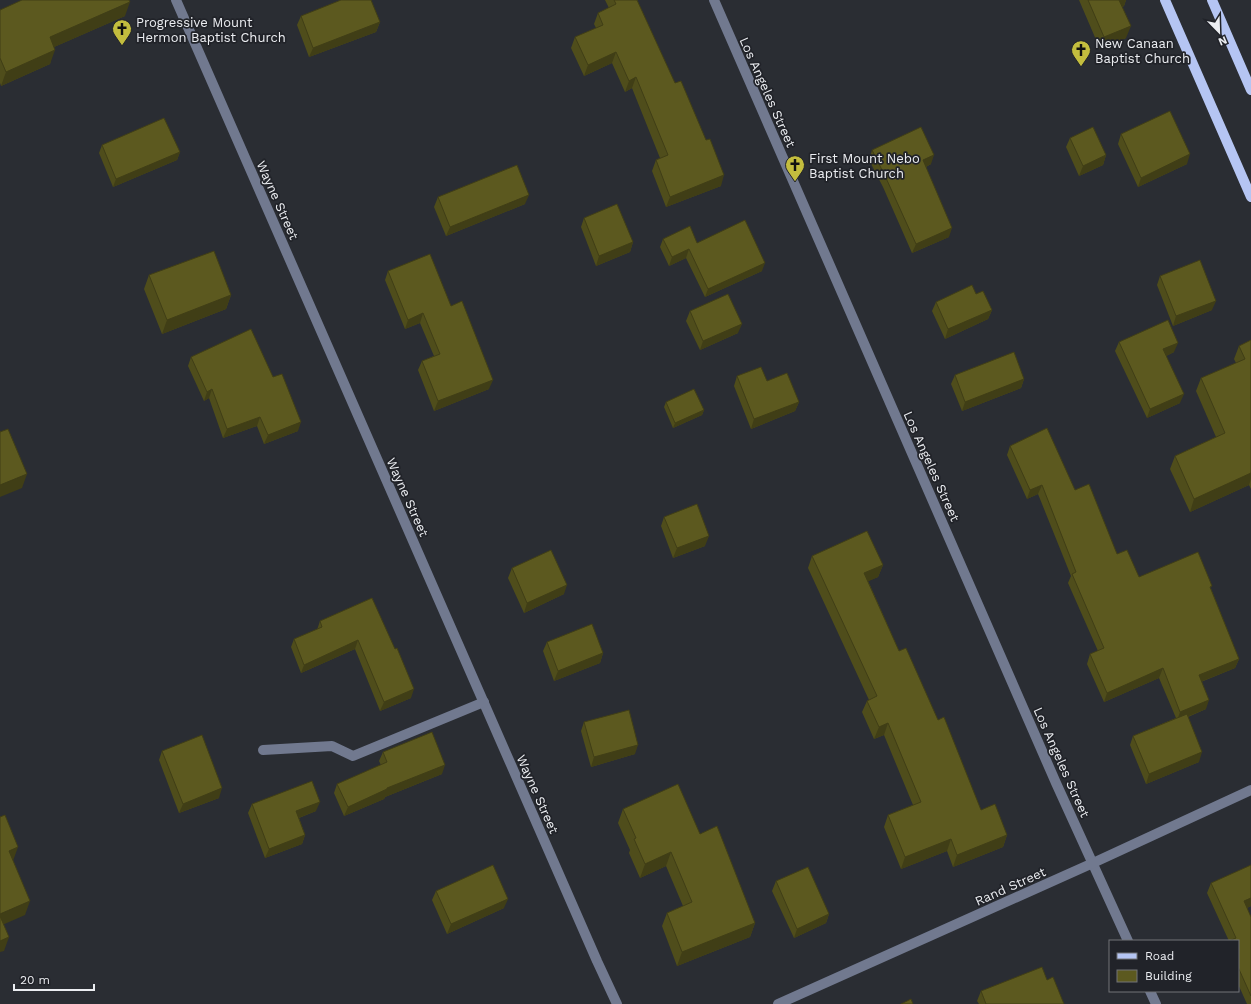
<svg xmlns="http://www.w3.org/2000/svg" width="1251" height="1004" font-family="'Work Sans',sans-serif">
<rect width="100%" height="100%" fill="#2a2d33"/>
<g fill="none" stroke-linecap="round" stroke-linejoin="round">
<g stroke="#71798f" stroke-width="10">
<polyline points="176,0 597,961 617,1004"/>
<polyline points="714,0 1056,783 1128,941"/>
<polyline points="263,750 332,746 353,756 484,702"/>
<polyline points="1150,991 1156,1004"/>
<polyline points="778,1004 1093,863 1251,790"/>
</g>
<g stroke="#b5c5f3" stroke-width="10">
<polyline points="1165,0 1251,197"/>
<polyline points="1212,0 1251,90"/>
</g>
</g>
<g fill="#4f4d1b">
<polygon points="605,0 637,0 721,186 666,207 652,171 656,160 660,158 632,88 625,92 612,63 584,76 571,48 575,37 596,28 594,24 598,13 609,8"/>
<polygon points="1079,0 1126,0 1124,6 1122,7 1126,38 1100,49"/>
<polygon points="0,10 125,16 54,47 50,64 1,86 0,83"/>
<polygon points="301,16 380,22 376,32 309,57 297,25"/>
<polygon points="1121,134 1187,164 1138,187 1118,144"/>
<polygon points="1070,138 1106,155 1103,165 1079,176 1066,147"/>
<polygon points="102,145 180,152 177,160 113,187 99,153"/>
<polygon points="872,150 931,164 926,167 949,237 912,253 883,187 869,160"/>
<polygon points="438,197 525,204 446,236 434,207"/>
<polygon points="584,218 633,242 630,252 596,266 581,227"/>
<polygon points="663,239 697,243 762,271 705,297 686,258 669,266 660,247"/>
<polygon points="388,271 451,306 489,389 434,411 418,370 422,361 434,356 420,323 405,329 385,280"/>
<polygon points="149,275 231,295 226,309 162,334 144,289"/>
<polygon points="1160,276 1212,310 1173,326 1157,285"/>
<polygon points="976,294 992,310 988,319 945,339 932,311 936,302"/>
<polygon points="690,311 738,333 700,350 686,321"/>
<polygon points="1251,340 1251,489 1249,485 1190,512 1170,469 1175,456 1216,437 1196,391 1201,378 1236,363 1234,359 1239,346"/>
<polygon points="1119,342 1174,352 1166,356 1180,403 1147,418 1115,351"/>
<polygon points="191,357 298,431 264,444 257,426 223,438 209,398 204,401 188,366"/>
<polygon points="955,375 1024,379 1021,388 962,411 951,384"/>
<polygon points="737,376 767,381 799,402 795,411 751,429 734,386"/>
<polygon points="666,402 704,410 702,415 673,428 664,407"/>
<polygon points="1010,446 1075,490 1117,554 1139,577 1211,589 1239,659 1235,668 1201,682 1206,709 1188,717 1199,762 1146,784 1130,745 1133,736 1176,718 1159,678 1104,702 1087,664 1090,654 1098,651 1068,583 1071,576 1038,494 1027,499 1007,455"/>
<polygon points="664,517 705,546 673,558 661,526"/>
<polygon points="812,556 883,565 878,577 868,581 899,651 938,720 981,810 1007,835 1003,847 953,867 947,851 901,869 884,827 888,815 913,805 884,735 874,739 862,712 867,701 869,700 808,568"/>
<polygon points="512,568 564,594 524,613 508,578"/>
<polygon points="372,598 411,698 380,711 355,649 301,673 291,647 294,639 317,630 320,621"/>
<polygon points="547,642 603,653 600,663 554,681 543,651"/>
<polygon points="584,722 635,754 591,767 581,731"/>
<polygon points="162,751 219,798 179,813 159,760"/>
<polygon points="383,752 442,774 385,797 384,799 344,816 334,793 337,784 381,765 379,761"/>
<polygon points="252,804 316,811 299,818 305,835 302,844 265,858 248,813"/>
<polygon points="623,809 700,834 755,923 750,937 677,966 662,926 667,913 683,906 666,866 640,878 629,853 630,850 618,823"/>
<polygon points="776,881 829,914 826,923 794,938 772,891"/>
<polygon points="1211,883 1251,906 1247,908 1251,917 1251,1004 1247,1004 1238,984 1238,941 1229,941 1207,893"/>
<polygon points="436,891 504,908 447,934 432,900"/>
<polygon points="1047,980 1064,1004 979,1004 977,1001 981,991"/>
</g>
<g fill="#403e16">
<polygon points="1118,0 1126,0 1124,6 1114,10"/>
<polygon points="130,2 125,16 45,51 50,37"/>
<polygon points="380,22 376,32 309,57 313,48"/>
<polygon points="1131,26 1126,38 1100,49 1104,37"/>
<polygon points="55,50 50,64 1,86 6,72"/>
<polygon points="616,52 612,63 584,76 588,65"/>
<polygon points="636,77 632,88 625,92 629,81"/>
<polygon points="180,152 177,160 113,187 116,179"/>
<polygon points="1190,154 1187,164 1138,187 1141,178"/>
<polygon points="934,155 931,164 920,170 923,160"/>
<polygon points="1106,155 1103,165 1079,176 1083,166"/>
<polygon points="724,175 721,186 666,207 670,197"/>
<polygon points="529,195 525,204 446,236 450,227"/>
<polygon points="952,228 949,237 912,253 916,244"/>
<polygon points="633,242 630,252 596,266 599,256"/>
<polygon points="689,249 686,258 669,266 672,257"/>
<polygon points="765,263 762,271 705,297 708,289"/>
<polygon points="231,295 226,309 162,334 167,320"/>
<polygon points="1216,301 1212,310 1173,326 1176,316"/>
<polygon points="992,310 988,319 945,339 948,329"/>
<polygon points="423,313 420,323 405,329 408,320"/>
<polygon points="742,324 738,333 700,350 703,341"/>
<polygon points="1178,343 1174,352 1160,359 1163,349"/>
<polygon points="1024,379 1021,388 962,411 965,402"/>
<polygon points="493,380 489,389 434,411 438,401"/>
<polygon points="212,389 209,398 204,401 207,392"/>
<polygon points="1184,394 1180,403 1147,418 1150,409"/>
<polygon points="799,402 795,411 751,429 754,419"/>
<polygon points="704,410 702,415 673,428 675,423"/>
<polygon points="260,417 257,426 223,438 227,429"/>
<polygon points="301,422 298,431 264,444 268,435"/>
<polygon points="1251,473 1251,479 1249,485 1190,512 1194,499"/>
<polygon points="27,474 22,488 0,497 0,485"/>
<polygon points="1042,485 1038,494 1027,499 1030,490"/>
<polygon points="709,536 705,546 673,558 677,548"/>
<polygon points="883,565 878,577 860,585 864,573"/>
<polygon points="567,585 564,594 524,613 527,603"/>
<polygon points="358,640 355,649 301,673 304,665"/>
<polygon points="603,653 600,663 554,681 558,671"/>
<polygon points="1239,659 1235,668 1195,684 1199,675"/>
<polygon points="1163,668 1159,678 1104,702 1107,693"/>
<polygon points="414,689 411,698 380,711 384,702"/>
<polygon points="1209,700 1206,709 1177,721 1180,712"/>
<polygon points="888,723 884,735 874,739 879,727"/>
<polygon points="638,745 635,754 591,767 594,757"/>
<polygon points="1202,752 1199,762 1146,784 1149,774"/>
<polygon points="445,765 442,774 385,797 384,799 344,816 348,807 387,788"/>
<polygon points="222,788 219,798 179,813 183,804"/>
<polygon points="320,802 316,811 293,820 296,811"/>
<polygon points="305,835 302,844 265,858 269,849"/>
<polygon points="1007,835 1003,847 953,867 957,855"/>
<polygon points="951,839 947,851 901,869 905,857"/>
<polygon points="18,847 13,861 4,865 9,851"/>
<polygon points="671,852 666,866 640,878 645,864"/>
<polygon points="1251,898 1251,906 1240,911 1244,901"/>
<polygon points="508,899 504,908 447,934 451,924"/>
<polygon points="30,901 25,915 0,926 0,914"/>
<polygon points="829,914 826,923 794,938 797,929"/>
<polygon points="755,923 750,937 677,966 682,952"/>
<polygon points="9,937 4,951 0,952 0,941"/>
</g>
<g fill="#5c591f" stroke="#403e16">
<polygon points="22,0 129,0 130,2 50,37 55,50 6,72 0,58 0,10"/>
<polygon points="341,0 371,0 380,22 313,48 301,16"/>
<polygon points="614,0 637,0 675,83 681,81 706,140 710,139 724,175 670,197 656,160 668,155 636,77 629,81 616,52 588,65 575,37 603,25 598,13 616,4"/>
<polygon points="1088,0 1119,0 1131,26 1104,37"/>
<polygon points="1170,111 1190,154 1141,178 1121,134"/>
<polygon points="164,118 180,152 116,179 102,145"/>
<polygon points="921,127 934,155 923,160 952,228 916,244 886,178 872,150"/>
<polygon points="1093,127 1106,155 1083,166 1070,138"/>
<polygon points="517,165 529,195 450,227 438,197"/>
<polygon points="617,204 633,242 599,256 584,218"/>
<polygon points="745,220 765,263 708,289 689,249 672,257 663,239 690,226 697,243"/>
<polygon points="214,251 231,295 167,320 149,275"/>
<polygon points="430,254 451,306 462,301 493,380 438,401 422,361 440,354 423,313 408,320 388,271"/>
<polygon points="1200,260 1216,301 1176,316 1160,276"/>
<polygon points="972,285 976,294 983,291 992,310 948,329 936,302"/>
<polygon points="728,294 742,324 703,341 690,311"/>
<polygon points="1168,320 1178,343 1163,349 1184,394 1150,409 1119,342"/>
<polygon points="251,329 273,377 282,374 301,422 268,435 260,417 227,429 212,389 207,392 191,357"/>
<polygon points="1251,340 1251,473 1194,499 1175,456 1225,433 1201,378 1245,359 1239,346"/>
<polygon points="1014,352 1024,379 965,402 955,375"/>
<polygon points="761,367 767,381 787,373 799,402 754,419 737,376"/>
<polygon points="694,389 704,410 675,423 666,402"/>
<polygon points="1047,428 1075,490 1089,484 1117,554 1127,550 1139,577 1198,552 1212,586 1210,587 1239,659 1199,675 1209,700 1180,712 1163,668 1107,693 1090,654 1104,648 1072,574 1076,572 1042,485 1030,490 1010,446"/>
<polygon points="8,429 27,474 0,485 0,432"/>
<polygon points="697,504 709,536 677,548 664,517"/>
<polygon points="867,531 883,565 864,573 899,651 906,648 938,720 944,717 981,810 995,804 1007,835 957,855 951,839 905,857 888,815 921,802 888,723 879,727 867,701 877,696 812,556"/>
<polygon points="551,550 567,585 527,603 512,568"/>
<polygon points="372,598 395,649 397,648 414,689 384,702 358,640 304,665 294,639 322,627 320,621"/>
<polygon points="592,624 603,653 558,671 547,642"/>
<polygon points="629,710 638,745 594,757 584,722"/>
<polygon points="1187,714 1202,752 1149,774 1133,736"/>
<polygon points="432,732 445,765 387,788 387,789 348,807 337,784 387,762 383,752"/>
<polygon points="202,735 222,788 183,804 162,751"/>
<polygon points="312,781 320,802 296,811 305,835 269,849 252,804"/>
<polygon points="678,784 700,834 717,826 755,923 682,952 667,913 692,902 671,852 645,864 634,839 636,838 623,809"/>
<polygon points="5,815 18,847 9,851 30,901 0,914 0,817"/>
<polygon points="493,865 508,899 451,924 436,891"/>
<polygon points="1251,865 1251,898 1244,901 1251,917 1251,996 1238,967 1238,941 1229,941 1236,938 1211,883"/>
<polygon points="808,867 829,914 797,929 776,881"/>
<polygon points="0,916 9,937 0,941"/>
<polygon points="1042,967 1047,980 1053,977 1064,1004 986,1004 981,991"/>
<polygon points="911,999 913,1004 901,1004"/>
</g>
<defs>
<symbol id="church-pin" viewBox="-11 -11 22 30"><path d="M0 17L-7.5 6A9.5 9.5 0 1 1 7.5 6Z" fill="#c3bd3e" stroke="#212329"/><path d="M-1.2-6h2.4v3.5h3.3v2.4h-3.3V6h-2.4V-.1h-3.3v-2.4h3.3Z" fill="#111"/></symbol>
</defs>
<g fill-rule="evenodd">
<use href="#church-pin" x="111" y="18" width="22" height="30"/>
<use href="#church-pin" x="1070" y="39" width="22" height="30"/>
<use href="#church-pin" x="784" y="154" width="22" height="30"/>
</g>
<g text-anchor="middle" stroke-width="3.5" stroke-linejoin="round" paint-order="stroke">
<g font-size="13" fill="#ebedf1" stroke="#212329" text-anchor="start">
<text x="136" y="27">Progressive Mount<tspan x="136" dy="15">Hermon Baptist Church</tspan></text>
<text x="1095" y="48">New Canaan<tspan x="1095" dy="15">Baptist Church</tspan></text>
<text x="809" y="163">First Mount Nebo<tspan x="809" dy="15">Baptist Church</tspan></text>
</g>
<g font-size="13" fill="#ebedf1" stroke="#212329">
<text transform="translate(768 92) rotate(66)" y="5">Los Angeles Street</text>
<text transform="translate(278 200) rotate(66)" y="5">Wayne Street</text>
<text transform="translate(932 466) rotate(66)" y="5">Los Angeles Street</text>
<text transform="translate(408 497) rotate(66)" y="5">Wayne Street</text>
<text transform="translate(1062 762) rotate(66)" y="5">Los Angeles Street</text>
<text transform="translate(538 794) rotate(66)" y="5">Wayne Street</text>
<text transform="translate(1010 886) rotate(-24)" y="5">Rand Street</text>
</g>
</g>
<rect x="1109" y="940" width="130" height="52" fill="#212329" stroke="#727479"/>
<rect x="1117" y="953" width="20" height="6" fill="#b5c5f3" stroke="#727479"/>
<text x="1145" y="960" font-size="12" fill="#ebedf1">Road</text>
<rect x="1117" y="970" width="20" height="12" fill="#5c591f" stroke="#727479"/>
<text x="1145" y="980" font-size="12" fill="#ebedf1">Building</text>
<g transform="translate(1219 32) rotate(157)" stroke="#212329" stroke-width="3" paint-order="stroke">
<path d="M0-3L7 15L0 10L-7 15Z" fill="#ebedf1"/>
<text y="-6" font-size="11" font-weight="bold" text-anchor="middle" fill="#ebedf1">N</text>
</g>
<path d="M14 984v6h80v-6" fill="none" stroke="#ebedf1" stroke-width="2"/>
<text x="20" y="984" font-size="12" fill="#ebedf1" stroke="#212329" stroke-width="3" paint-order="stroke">20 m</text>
</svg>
